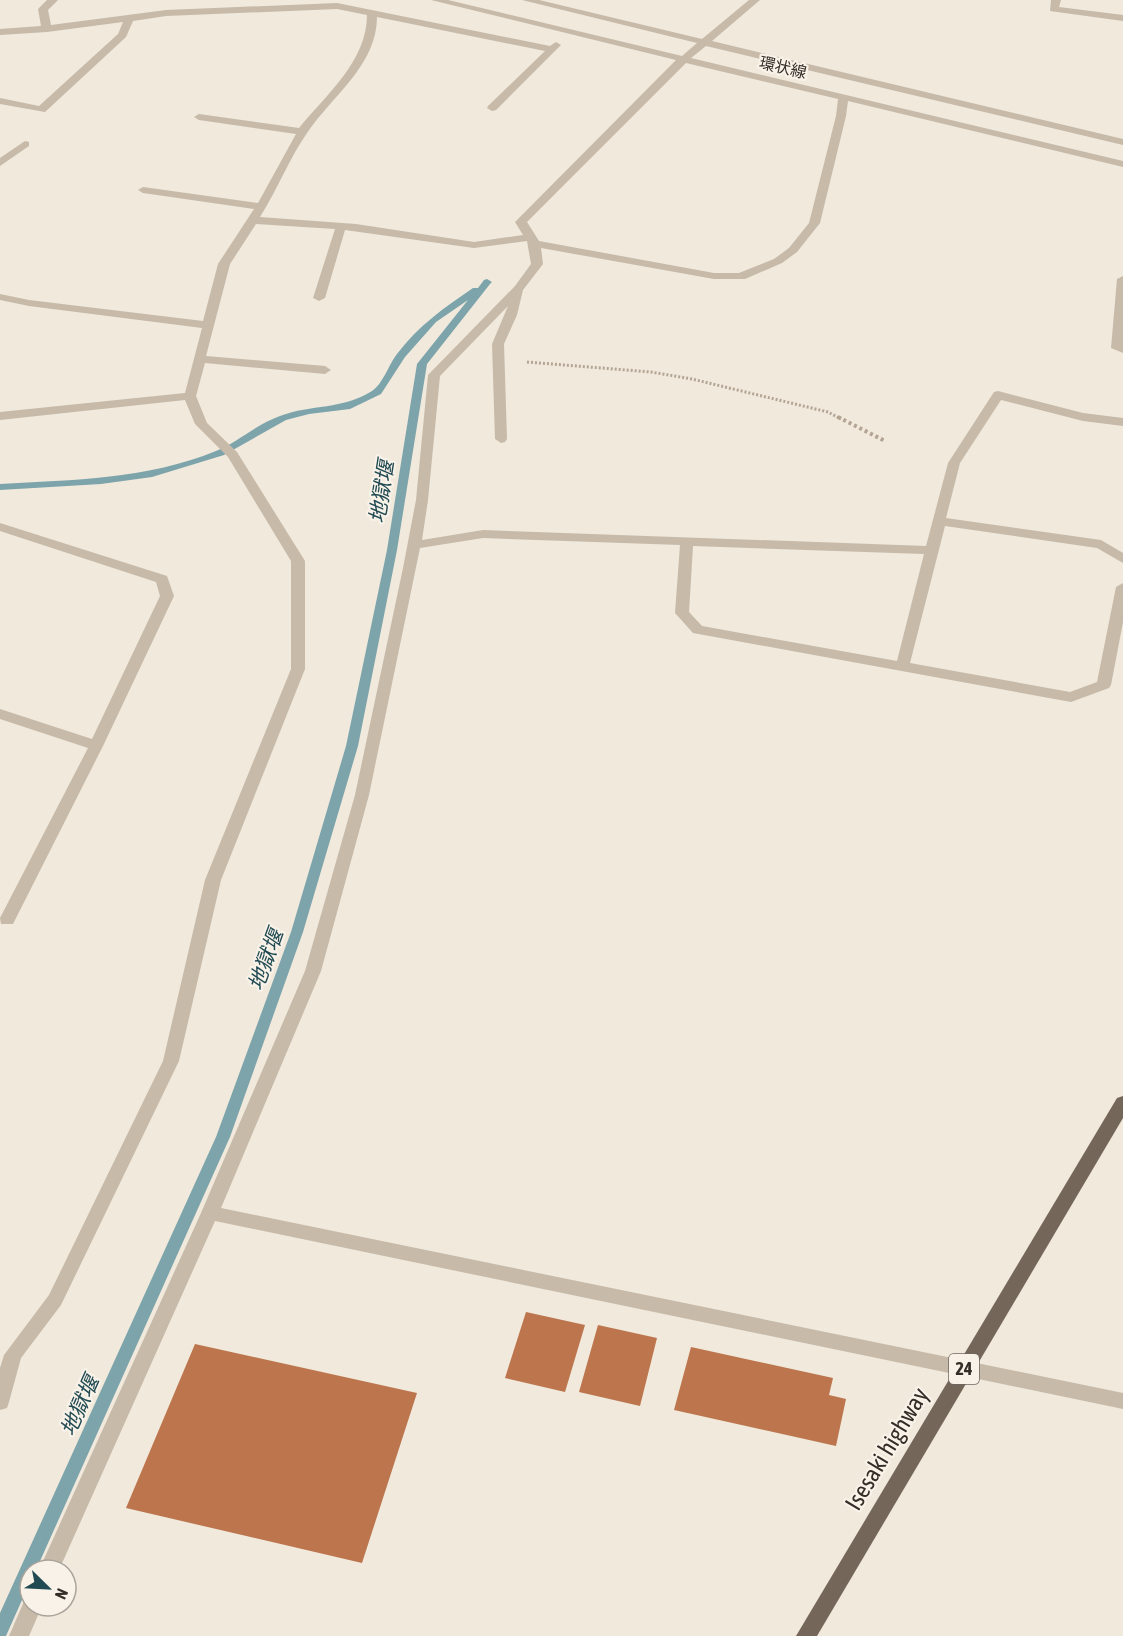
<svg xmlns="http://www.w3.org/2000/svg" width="1123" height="1636" font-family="'Asap Condensed','Noto Sans JP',sans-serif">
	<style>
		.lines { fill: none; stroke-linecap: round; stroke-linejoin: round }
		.stream { fill: #7da4ab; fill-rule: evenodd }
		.building { fill: #bc754d }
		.path-far1 { stroke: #b3a493; stroke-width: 3; stroke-dasharray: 2 2; stroke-linecap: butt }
		.path { stroke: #b3a493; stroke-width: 4; stroke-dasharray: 3 3; stroke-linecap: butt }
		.minor { fill: #c7baa9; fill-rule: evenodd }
		.major { fill: #75665a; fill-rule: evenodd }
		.labels { text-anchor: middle; stroke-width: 4.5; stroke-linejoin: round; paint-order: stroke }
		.far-street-label { font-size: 16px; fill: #342d28; stroke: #f8f2e8 }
		.shield { fill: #f8f2e8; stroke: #6f6862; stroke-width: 1.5 }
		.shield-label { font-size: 18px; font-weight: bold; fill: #342d28 }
		.water-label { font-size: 21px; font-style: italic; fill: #214a53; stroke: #f8f2e8 }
		.near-street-label { font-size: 24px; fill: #342d28; stroke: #f8f2e8 }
	</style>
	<rect width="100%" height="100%" fill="#f0e9dc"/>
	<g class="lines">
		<path class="stream" d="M487,279L492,282L490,284L427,364L397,550L358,746L303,932L230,1137L36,1570H30V1582L6,1636H0V1613L216,1137L291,932L346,746L387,550L417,364L468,300L436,322L405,357L381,394L350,409L309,414L286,420L224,455L152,477L101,484L0,490V484C73,480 148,479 216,451C238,442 257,424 280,416C312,404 342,410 372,391C383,384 389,364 397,354C418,326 445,307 473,288H478L484,280Z"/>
	</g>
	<path class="building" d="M526,1312L585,1325L565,1392L505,1378Z
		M598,1325L657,1338L640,1406L579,1392Z
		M195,1344L417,1393L362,1563L126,1508Z
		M691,1347L833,1378L829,1395L846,1399L836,1446L674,1410Z"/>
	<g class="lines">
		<path class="path-far1" d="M527,362L651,372L692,379L828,412L841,419"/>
		<path class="path" d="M838,417L885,441"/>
		<path class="minor" d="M47,0H58L48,10L51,25L166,10L337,3L550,46L556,42L561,45L496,110L492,111L487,108L488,106L545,51L377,17C377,65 332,96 307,133C289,159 277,190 260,217L356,224L474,242L523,235L515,222L517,220L676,60L431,0H448L682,56L697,43L522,0H539L702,39L749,0H760L712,41L1123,139V145L706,46L691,58L1123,161V167L848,101L846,116L820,223L797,252L782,263L745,279H714L541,248L543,264L523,290L517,315L504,344L507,439L505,442L501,443L495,439L492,344L508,306L440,376L428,500L422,540L483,530L926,546L948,463L994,392L998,391L1083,413L1123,418V426L1083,421L1001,400L960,463L946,518L1101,540L1123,553V563L1097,548L945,526L910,663L1070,692L1097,682L1116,587L1123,583V622L1111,685L1109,688L1071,702L693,633L675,613L680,545L483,538L420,548L369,795L321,971L221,1208L1123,1393V1409L215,1221L59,1570H39L201,1213L305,971L355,795L403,568L416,500L428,375L515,286L531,264L527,241L474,248L345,230L325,298L319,301L313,298L335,229L256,224L230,264L206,356L325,366L331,370L325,374L205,363L196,396L207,423L237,452L305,561V669L221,880L179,1061L61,1305L21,1358L9,1402L7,1408L0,1410V1368L4,1355L49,1295L163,1061L205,880L291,669V561L228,457L195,424L185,400L0,420V412L185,393L202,328L29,306L0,300V294L29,300L203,321L218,264L254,209L143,193L138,190L143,187L258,203L296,134L199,120L194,117L199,114L299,128C326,95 367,61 367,15L337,9L166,16L133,21L126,37L45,112L0,104V98L39,106L118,34L123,22L47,32L0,35V29L41,26L38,9ZM686,63L838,99L836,116L809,223L789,248L774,259L739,273H714L539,241L527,222ZM693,546L924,554L897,661L702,626L689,612Z
			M1051,0H1061L1059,7L1123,15V21L1050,11Z
			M25,141L29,142V146L0,166V158Z
			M1123,276V353L1111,348L1117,279Z
			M0,523L167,576L174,596L103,746L15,920L13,924H1L0,918L88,748L0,719V709L92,739L160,596L156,582L0,531Z
			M30,1597V1606H42L29,1636H9L25,1599Z"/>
		<path class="major" d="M1123,1096V1118L817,1636H796L1117,1098Z"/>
	</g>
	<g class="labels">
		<g class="far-street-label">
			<text transform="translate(783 67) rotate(13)" y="6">環状線</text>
		</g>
		<rect class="shield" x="949" y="1354" width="30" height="30" rx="4.5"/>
		<g class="shield-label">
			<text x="964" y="1375">24</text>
		</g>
		<g class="water-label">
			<text transform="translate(382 492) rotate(-81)" y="7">地獄堰</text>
			<text transform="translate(266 960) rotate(-70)" y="7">地獄堰</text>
			<text transform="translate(80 1406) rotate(-66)" y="7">地獄堰</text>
		</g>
		<g class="near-street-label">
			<text transform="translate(887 1449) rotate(-59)" y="8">Isesaki highway</text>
		</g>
	</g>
	<g transform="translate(48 1588) rotate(114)"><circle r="28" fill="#f8f2e8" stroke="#aaa39b" stroke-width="1.5"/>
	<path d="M0-4.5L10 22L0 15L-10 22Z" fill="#214a53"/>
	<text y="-9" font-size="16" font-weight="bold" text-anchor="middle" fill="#342d28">N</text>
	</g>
</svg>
